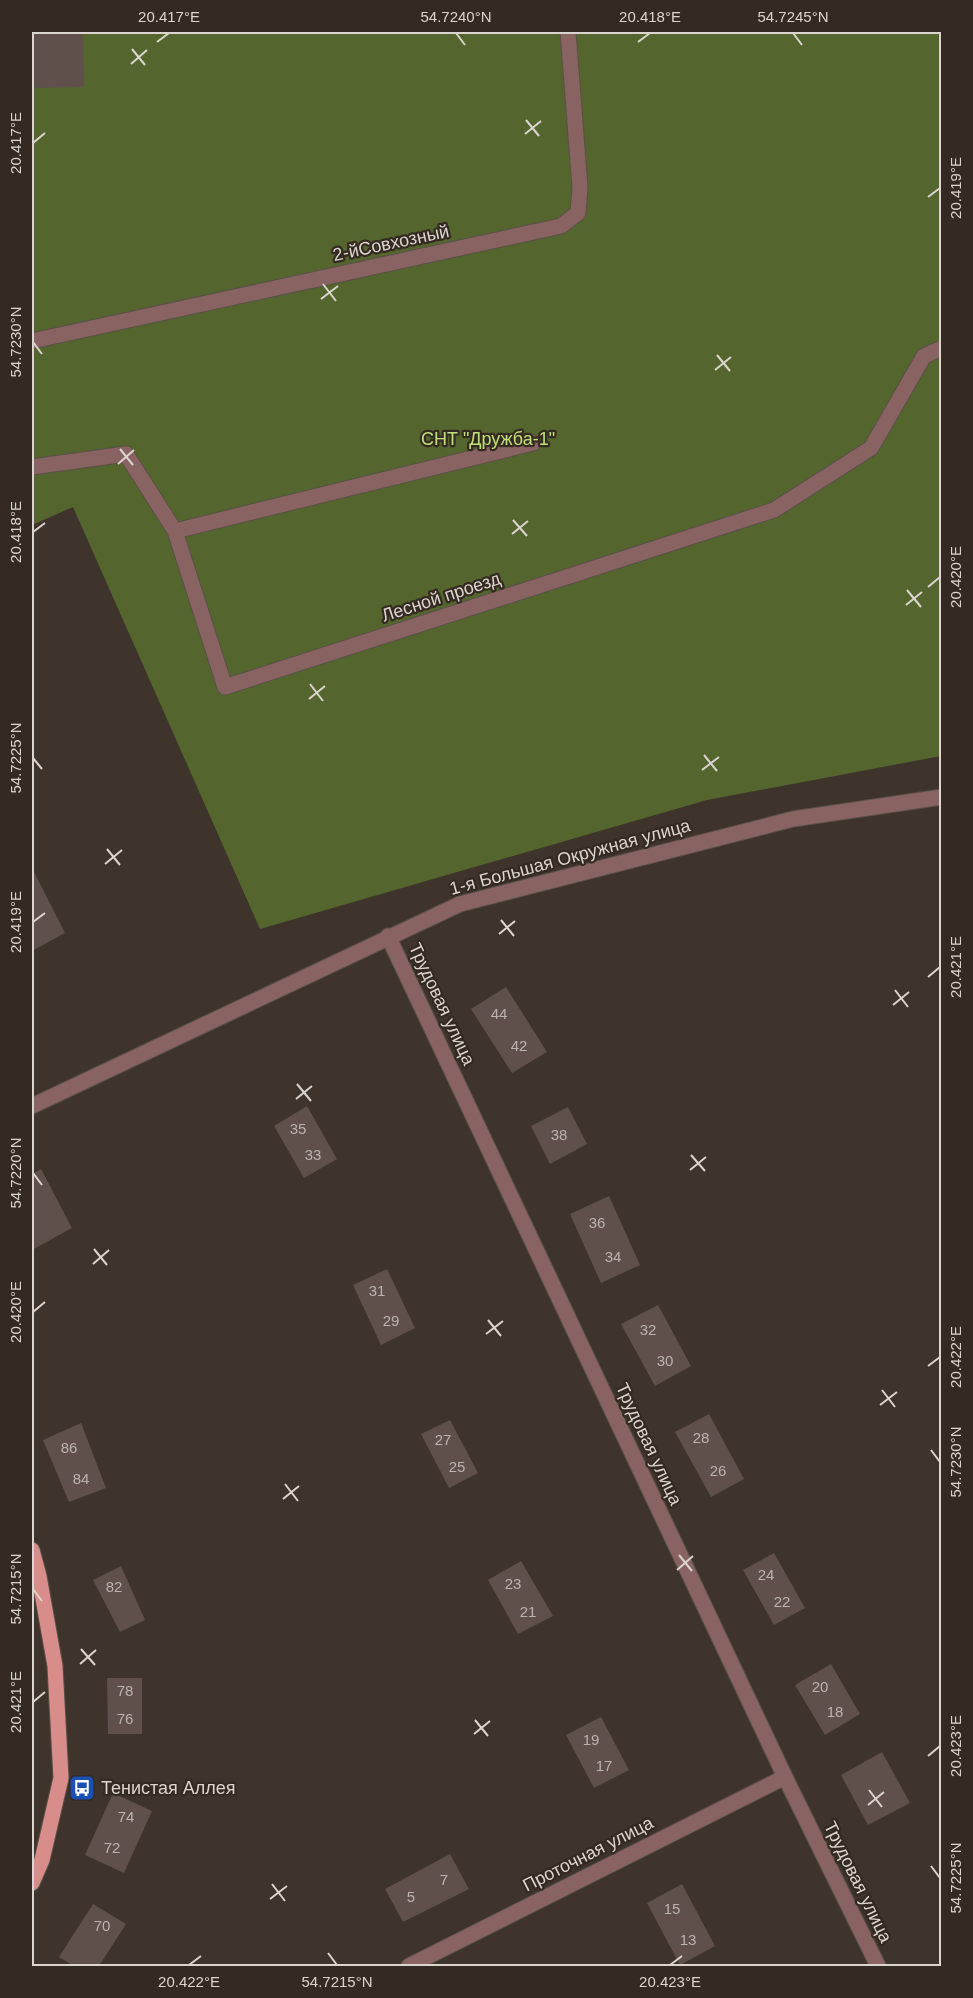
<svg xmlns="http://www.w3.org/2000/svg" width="973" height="1998" font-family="Helvetica,sans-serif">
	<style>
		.green { fill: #54652e }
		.building { fill: #5f504b }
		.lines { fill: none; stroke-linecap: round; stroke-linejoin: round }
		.minor-casing { stroke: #5a5149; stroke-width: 17 }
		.major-casing { stroke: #5a5149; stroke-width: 17 }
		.minor { stroke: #896361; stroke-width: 15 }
		.major { stroke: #d98d8a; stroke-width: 15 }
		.ticks { fill: none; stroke: #dbd4cf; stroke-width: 2 }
		.labels { text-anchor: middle; stroke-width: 4.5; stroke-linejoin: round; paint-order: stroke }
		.number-label { font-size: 15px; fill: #bcb3ae }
		.street-label { font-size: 18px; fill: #dbd4cf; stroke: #342a21 }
		.park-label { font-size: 18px; fill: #bee076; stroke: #342a21 }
		.poi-label { font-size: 18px; fill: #dbd4cf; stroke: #342a21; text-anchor: start }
		.neatline { fill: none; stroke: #dbd4cf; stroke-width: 2 }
		.ticks-label { font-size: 15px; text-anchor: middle; fill: #dbd4cf }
	</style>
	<rect width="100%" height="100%" fill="#3e342b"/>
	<path class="green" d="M32,32H941V756L707,800L260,929L73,507L32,525Z"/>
	<path class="building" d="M32,32H83L84,87L32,88Z
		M32,868L65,933L32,951Z
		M506,987L547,1052L512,1073L471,1009Z
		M307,1106L337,1159L304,1178L274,1126Z
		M568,1107L587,1144L550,1164L531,1126Z
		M41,1169L72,1228L32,1250V1174Z
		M609,1196L640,1265L601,1283L570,1214Z
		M387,1269L415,1328L381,1345L353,1285Z
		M658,1305L691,1366L655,1386L621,1324Z
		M709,1414L744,1479L711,1497L675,1432Z
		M450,1420L478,1473L449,1488L421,1434Z
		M81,1423L106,1488L69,1502L43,1440Z
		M774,1553L805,1608L774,1625L743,1570Z
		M521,1561L553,1616L518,1634L488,1580Z
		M121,1566L145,1620L120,1632L93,1580Z
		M831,1664L860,1714L825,1735L795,1685Z
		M107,1678H142V1734H108Z
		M601,1717L629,1770L594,1788L566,1735Z
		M882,1752L910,1803L868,1825L841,1775Z
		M113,1793L152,1811L124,1873L85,1855Z
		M450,1854L469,1889L403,1922L385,1889Z
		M682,1884L715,1946L680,1965L647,1903Z
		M93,1904L126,1924L99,1966H74L59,1957Z"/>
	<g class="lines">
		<g class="minor-casing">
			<path id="minor" d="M32,341L561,226L578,213L580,187L568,32
				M32,467L126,454L175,531L225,687L774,510L871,448L924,356L942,348
				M175,531L533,443
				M388,936L785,1777L878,1966
				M32,1106L460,904L793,819L942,797
				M409,1966L785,1777"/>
		</g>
		<g class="major-casing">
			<path id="major" d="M32,1550L39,1576L55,1666L61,1778L42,1860L32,1883"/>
		</g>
		<use href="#minor" class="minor"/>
		<use href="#major" class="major"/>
	</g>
	<path class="ticks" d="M456,33L465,45M793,33L802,45M157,42L169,33M638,42L650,33M132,49L145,65M131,64L147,50M526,120L539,136M525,134L541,121M33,143L45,133M928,197L940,188M323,284L336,301M321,299L338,286M33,342L42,354M717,355L730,371M715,370L731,357M120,449L133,465M118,464L134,450M513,520L527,536M33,532L45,523M512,534L528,521M928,587L940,577M907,590L921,607M906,605L922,592M310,684L323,701M309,699L325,686M704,755L717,771M33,758L42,769M702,770L719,757M107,849L120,865M105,864L122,850M501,920L514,936M33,922L45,913M499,934L515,921M928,977L940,967M895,990L908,1007M893,1005L909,992M297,1084L311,1101M296,1099L312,1086M691,1155L705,1171M690,1170L706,1157M33,1173L42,1185M94,1249L107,1265M93,1264L109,1250M33,1312L45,1302M488,1320L501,1336M486,1334L503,1321M928,1366L940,1357M882,1390L895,1407M880,1405L897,1392M931,1450L940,1462M285,1484L298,1501M283,1499L299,1486M679,1555L692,1571M677,1570L693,1556M33,1589L42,1601M81,1649L95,1665M80,1664L96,1650M33,1702L45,1692M475,1720L488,1736M474,1734L490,1721M928,1756L940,1746M869,1790L882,1807M868,1805L884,1792M931,1866L940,1878M272,1884L285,1901M270,1899L287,1886M328,1953L337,1965M189,1965L201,1956M670,1965L682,1956"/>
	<defs>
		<g id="bus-square" transform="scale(1.35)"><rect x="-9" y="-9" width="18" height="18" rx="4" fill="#1a4fb4" stroke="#342a21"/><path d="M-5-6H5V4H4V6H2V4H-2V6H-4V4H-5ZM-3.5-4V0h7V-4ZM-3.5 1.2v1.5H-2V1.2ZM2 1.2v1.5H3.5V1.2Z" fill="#fff"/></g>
	</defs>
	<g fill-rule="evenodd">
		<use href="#bus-square" x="82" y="1788"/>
	</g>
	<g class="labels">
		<g class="number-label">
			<text x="499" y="1019">44</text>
			<text x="519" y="1051">42</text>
			<text x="298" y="1134">35</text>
			<text x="559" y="1140">38</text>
			<text x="313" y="1160">33</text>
			<text x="597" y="1228">36</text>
			<text x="613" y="1262">34</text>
			<text x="377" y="1296">31</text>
			<text x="391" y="1326">29</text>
			<text x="648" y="1335">32</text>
			<text x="665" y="1366">30</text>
			<text x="701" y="1443">28</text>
			<text x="443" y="1445">27</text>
			<text x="69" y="1453">86</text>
			<text x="457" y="1472">25</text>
			<text x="718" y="1476">26</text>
			<text x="81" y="1484">84</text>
			<text x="766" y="1580">24</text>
			<text x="513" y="1589">23</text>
			<text x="114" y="1592">82</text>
			<text x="782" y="1607">22</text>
			<text x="528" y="1617">21</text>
			<text x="820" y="1692">20</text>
			<text x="125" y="1696">78</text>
			<text x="835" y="1717">18</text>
			<text x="125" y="1724">76</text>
			<text x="591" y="1745">19</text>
			<text x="604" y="1771">17</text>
			<text x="126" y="1822">74</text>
			<text x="112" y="1853">72</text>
			<text x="444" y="1885">7</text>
			<text x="411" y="1902">5</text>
			<text x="672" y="1914">15</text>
			<text x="102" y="1931">70</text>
			<text x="688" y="1945">13</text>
		</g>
		<g class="street-label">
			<text transform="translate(391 243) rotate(-12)" y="6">2-йСовхозный</text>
			<text transform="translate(441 597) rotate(-18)" y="6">Лесной проезд</text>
			<text transform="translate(570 857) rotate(-15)" y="6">1-я Большая Окружная улица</text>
			<text transform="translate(442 1004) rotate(65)" y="6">Трудовая улица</text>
			<text transform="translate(649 1444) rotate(65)" y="6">Трудовая улица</text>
			<text transform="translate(588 1854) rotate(-27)" y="6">Проточная улица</text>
			<text transform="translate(858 1882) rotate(64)" y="6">Трудовая улица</text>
		</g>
		<g class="park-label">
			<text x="488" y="445">СНТ "Дружба-1"</text>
		</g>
		<g class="poi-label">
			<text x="101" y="1794">Тенистая Аллея</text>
		</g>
	</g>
	<rect width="973" height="1998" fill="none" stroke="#342a21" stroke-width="66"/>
	<rect x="33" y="33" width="907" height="1932" class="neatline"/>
	<g class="ticks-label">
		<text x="169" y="22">20.417°E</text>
		<text x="456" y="22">54.7240°N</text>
		<text x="650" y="22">20.418°E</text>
		<text x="793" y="22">54.7245°N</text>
		<text transform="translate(16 143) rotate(-90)" y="5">20.417°E</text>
		<text transform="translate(956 188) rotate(-90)" y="5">20.419°E</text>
		<text transform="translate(16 342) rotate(-90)" y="5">54.7230°N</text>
		<text transform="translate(16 532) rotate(-90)" y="5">20.418°E</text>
		<text transform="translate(956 577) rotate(-90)" y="5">20.420°E</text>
		<text transform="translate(16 758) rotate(-90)" y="5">54.7225°N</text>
		<text transform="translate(16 922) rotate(-90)" y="5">20.419°E</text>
		<text transform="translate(956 967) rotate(-90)" y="5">20.421°E</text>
		<text transform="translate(16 1173) rotate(-90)" y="5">54.7220°N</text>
		<text transform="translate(16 1312) rotate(-90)" y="5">20.420°E</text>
		<text transform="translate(956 1357) rotate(-90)" y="5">20.422°E</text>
		<text transform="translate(956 1462) rotate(-90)" y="5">54.7230°N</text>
		<text transform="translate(16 1589) rotate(-90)" y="5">54.7215°N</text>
		<text transform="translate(16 1702) rotate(-90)" y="5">20.421°E</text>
		<text transform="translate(956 1746) rotate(-90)" y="5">20.423°E</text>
		<text transform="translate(956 1878) rotate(-90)" y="5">54.7225°N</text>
		<text x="189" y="1987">20.422°E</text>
		<text x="337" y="1987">54.7215°N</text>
		<text x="670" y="1987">20.423°E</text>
	</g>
</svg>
